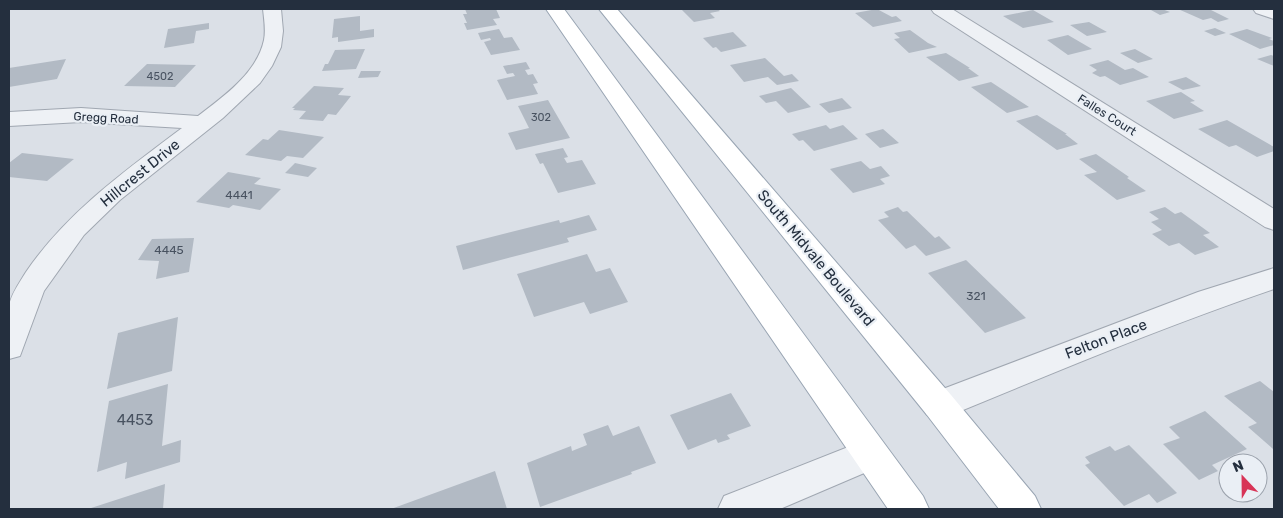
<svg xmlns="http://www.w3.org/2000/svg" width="1283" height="518" font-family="Rubik,sans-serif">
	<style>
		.building { fill: #b2bac4 }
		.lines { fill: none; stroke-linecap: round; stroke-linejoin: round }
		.minor-casing { stroke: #a0a7b1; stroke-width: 2 }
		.major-casing { stroke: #99a5b3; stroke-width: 2 }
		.minor { fill: #eef1f5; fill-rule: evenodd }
		.major { fill: #fff; fill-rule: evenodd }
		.labels { text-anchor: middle; stroke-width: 4.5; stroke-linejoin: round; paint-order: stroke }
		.far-number-label { font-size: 11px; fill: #485260 }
		.far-street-label { font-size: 12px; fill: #242f3e; stroke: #eaeff5 }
		.number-label { font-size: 12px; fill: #485260 }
		.street-label { font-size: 15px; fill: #242f3e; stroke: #eaeff5 }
		.near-number-label { font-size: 15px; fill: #485260 }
	</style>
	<rect width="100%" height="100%" fill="#dbe0e7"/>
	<path class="building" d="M465,9H496L500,18L493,19L497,25L467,30L464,23H467L463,14H467Z
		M688,9H717L720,11L710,13L715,18L694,22L682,10Z
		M877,9L892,17L896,16L902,21L873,27L855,13Z
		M1156,9H1162L1170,12L1160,15L1151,10Z
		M1178,9H1209L1229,19L1218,22L1211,18L1203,20Z
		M1033,10L1054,22L1023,28L1003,16Z
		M360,16V31L374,29V37L338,42V37L332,38L334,19Z
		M1089,22L1107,32L1087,36L1070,25Z
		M209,23V29L196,31L194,43L164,48L168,29Z
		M1215,28L1226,33L1215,36L1204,31Z
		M499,29L504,38L512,37L520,50L491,55L484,42L491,40L490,38L481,40L478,33Z
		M1247,29L1272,38L1269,39L1274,41V45L1260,49L1229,34Z
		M910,30L928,43L937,47L909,53L894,39L900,38L894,33Z
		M733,32L747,46L721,52L716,47L713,48L703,38Z
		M1068,35L1092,49L1068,55L1047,40Z
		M365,49L356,69L322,71L325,64H328L335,50Z
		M1135,49L1153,59L1138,63L1120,53Z
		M946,53L970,68H968L979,76L959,81L926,57Z
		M1271,55L1274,56V66L1257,59Z
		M765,58L784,76L792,74L799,81L777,85L768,77L744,82L730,65Z
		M66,59L57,79L9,87V68Z
		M1108,60L1125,70L1133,68L1149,77L1120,85L1105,76L1100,77L1092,73L1097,70L1089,65Z
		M526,62L530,69L525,70L528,75L533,74L538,83L533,84L538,94L507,100L497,80L515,76L513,73L507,74L503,66Z
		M147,64L196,65L175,87L124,86Z
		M361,71H381L378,77L358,78Z
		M1186,77L1201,86L1183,90L1168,82Z
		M991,82L1029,107L1007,113L971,87Z
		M314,86L344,88L338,95L351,96L336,115L328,114L323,121L299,119L306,111L293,110L295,108H292Z
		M791,88L811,107L788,113L776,101L766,103L759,96Z
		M1181,92L1195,101L1190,102L1204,111L1174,119L1146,101Z
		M842,98L852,108L829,113L819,104Z
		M548,100L570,138L516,150L508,133L529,128L518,106Z
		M1037,115L1067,134H1065L1078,144L1057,150L1016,121Z
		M1227,120L1274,147V151L1257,157L1236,145L1229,147L1198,129Z
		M826,125L830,129L843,125L858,139L814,151L803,140L799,141L792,134Z
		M883,129L899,143L880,148L865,134Z
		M279,130L324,137L303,158L287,156L281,161L245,155L263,139L268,140Z
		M563,148L568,157L564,158L567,163L582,160L596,184L558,193L543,163L540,164L535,154Z
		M22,153L74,159L47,181L9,177V163Z
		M1096,154L1129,177L1127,178L1146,191L1117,200L1084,175L1097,172L1079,159Z
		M861,161L870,169L881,166L890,176L880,179L885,184L853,193L830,169Z
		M295,163L317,168L308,177L285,173Z
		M228,172L261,178L254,184L281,189L260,210L233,205L229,208L196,202Z
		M898,207L903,212L907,211L935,238L939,236L951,248L926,256L915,245L906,249L878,220L889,217L884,212Z
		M1165,207L1175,214L1181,212L1210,233L1203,235L1219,247L1195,255L1179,243L1169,246L1152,234L1162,230L1151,222L1159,219L1149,212Z
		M589,215L597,230L567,238L569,242L463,270L456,246L559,220L560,223Z
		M194,238L189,272L156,279L159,261L138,260L152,239Z
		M587,254L596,272L610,268L628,302L590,314L584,302L534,317L517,274Z
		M966,260L1026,318L985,333L928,273Z
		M178,317L172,371L107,389L118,333Z
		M1260,381L1274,392L1273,449L1248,427L1257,423L1224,396Z
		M168,384L162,446L181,440L180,462L125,479L127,462L97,472L109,401Z
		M731,393L751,426L727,435L730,439L718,443L716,439L688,450L670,415Z
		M1205,411L1247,449L1212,465L1218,471L1199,480L1163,444L1180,438L1169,427Z
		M608,425L613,436L639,426L656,463L631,472L632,474L540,507L527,463L571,446L572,451L587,445L583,434Z
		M1129,445L1177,493L1157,503L1149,494L1124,506L1085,465L1090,463L1085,457L1110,446L1115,451Z
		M495,471L507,509H391Z
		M165,484L163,509H88Z"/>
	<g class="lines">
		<g class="minor-casing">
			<path id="minor" d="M263,9H281L283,31L281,47L272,66L260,83L223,118L120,200L84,235L44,291L20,356L9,359C9,342 6,323 9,306C11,294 20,282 26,272C67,212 125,171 182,128L81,122L9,126V112L81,108L198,116C223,97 257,73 264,40C266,30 264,19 263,9Z
				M931,9H952L1274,209V230L1265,227L934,13Z
				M1253,9H1274V19L1256,13Z
				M1274,268V289C1165,326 1058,371 951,415L939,419L927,415L922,405L927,395L1198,292Z
				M871,438L883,443L889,454L883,465L780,509H718L724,496Z"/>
		</g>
		<g class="major-casing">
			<path id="major" d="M546,9H564L923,496L929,509H888Z
				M599,9H617L951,395L1035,496L1041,509H999L927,415Z"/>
		</g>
		<use href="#minor" class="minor"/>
		<use href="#major" class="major"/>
	</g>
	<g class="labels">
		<g class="far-number-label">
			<text x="160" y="80">4502</text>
			<text x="541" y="121">302</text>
		</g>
		<g class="far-street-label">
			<text transform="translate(1107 115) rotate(32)" y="4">Falles Court</text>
			<text transform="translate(106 118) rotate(3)" y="4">Gregg Road</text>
		</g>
		<g class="number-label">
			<text x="239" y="199">4441</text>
			<text x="169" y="254">4445</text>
			<text x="976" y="300">321</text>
		</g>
		<g class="street-label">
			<text transform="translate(140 173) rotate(-39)" y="5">Hillcrest Drive</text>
			<text transform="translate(816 258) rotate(50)" y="5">South Midvale Boulevard</text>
			<text transform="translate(1106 339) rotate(-21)" y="5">Felton Place</text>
		</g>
		<g class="near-number-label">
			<text x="135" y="425">4453</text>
		</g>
	</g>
	<rect width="1283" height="518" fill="none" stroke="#242f3e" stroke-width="20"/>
	<g transform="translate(1243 478) rotate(338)"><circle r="24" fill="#eaeff5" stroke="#9ba2ac"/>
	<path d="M0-4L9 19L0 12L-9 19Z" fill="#d83457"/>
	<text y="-8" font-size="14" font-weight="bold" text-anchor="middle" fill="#242f3e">N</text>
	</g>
</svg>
